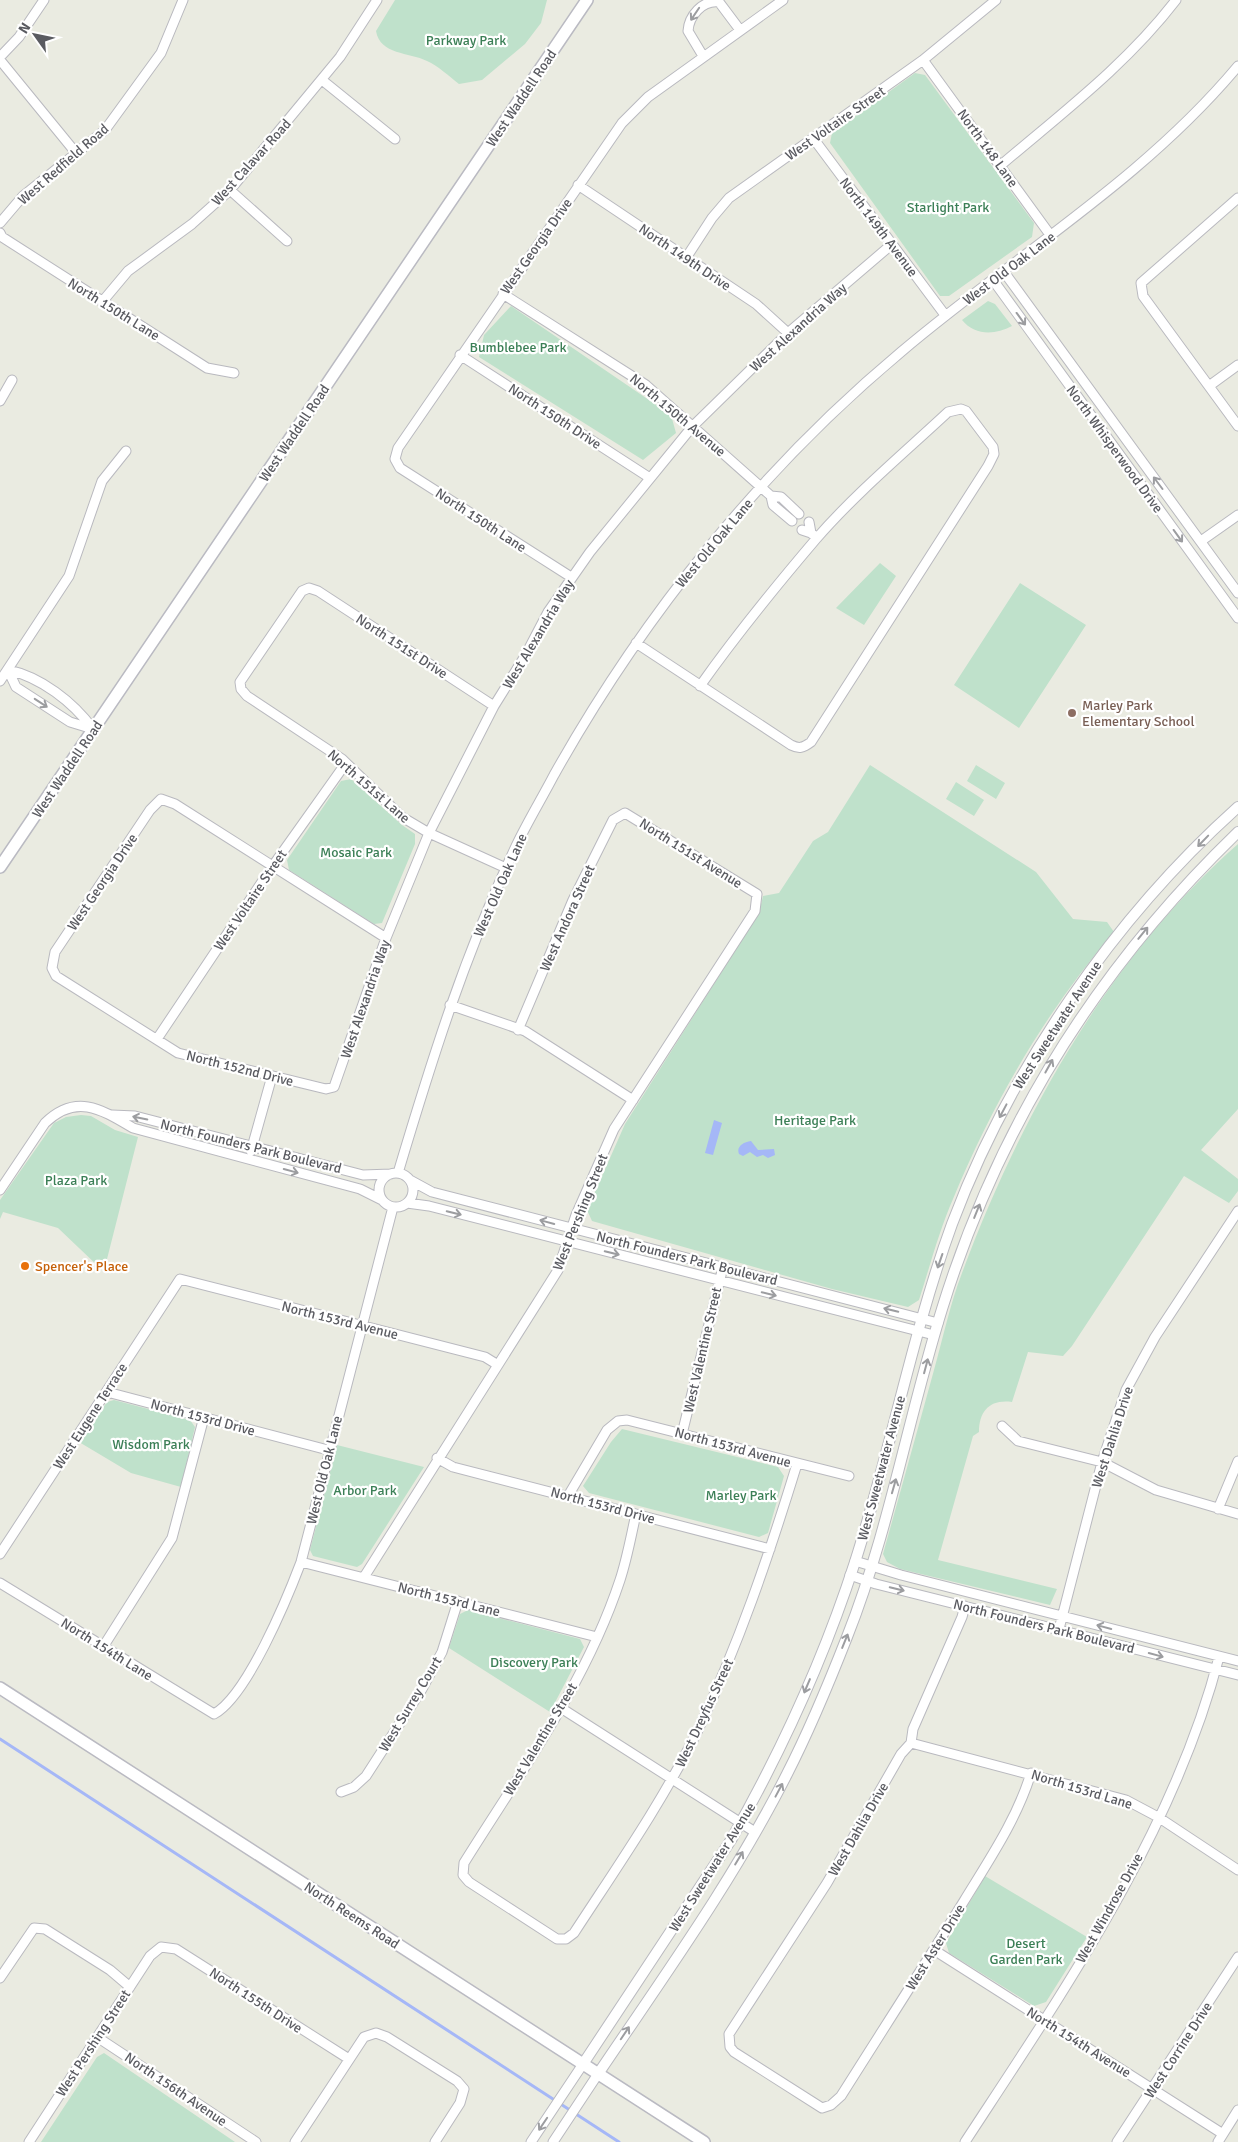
<svg xmlns="http://www.w3.org/2000/svg" width="1238" height="2142" font-family="Signika,sans-serif">
	<style>
		.green { fill: #bfe1cb }
		.water { fill: #a5b7f7 }
		.lines { fill: none; stroke-linecap: round; stroke-linejoin: round }
		.stream { stroke: #a5b7f7; stroke-width: 3 }
		.minor-casing { stroke: #b9b9bf; stroke-width: 11 }
		.tertiary-casing { stroke: #b9b9bf; stroke-width: 12 }
		.secondary-casing { stroke: #babac2; stroke-width: 14 }
		.minor { stroke: #fff; stroke-width: 9 }
		.tertiary { stroke: #fff; stroke-width: 10 }
		.secondary { stroke: #fff; stroke-width: 11 }
		.oneway { stroke: #9c9da0 }
		.education-dot { fill: #8d6e63; stroke: #fff; stroke-width: 2 }
		.food-dot { fill: #e8710a; stroke: #fff; stroke-width: 2 }
		.labels { text-anchor: middle; stroke-width: 4.5; stroke-linejoin: round; paint-order: stroke }
		.park-label { font-size: 14px; fill: #3b7f56; stroke: #fff }
		.street-label { font-size: 14px; fill: #5a5b61; stroke: #fff }
		.education-label { font-size: 14px; fill: #785e54; stroke: #fff; text-anchor: start }
		.food-label { font-size: 14px; fill: #c56008; stroke: #fff; text-anchor: start }
	</style>
	<rect width="100%" height="100%" fill="#eaebe1"/>
	<path class="green" d="M395,0H547L541,23L525,44L482,80L459,84C449,76 438,66 427,61C409,52 380,55 376,31Z
		M915,73L925,75L1034,223L1032,237L949,296H940L830,143L832,133Z
		M988,301L995,304L1012,326C995,335 975,336 962,320Z
		M511,306L671,415L676,433L643,460L479,357L484,335Z
		M880,563L896,576L864,625L836,608Z
		M1020,583L1086,625L1019,728L954,685Z
		M870,765L1036,872L1073,919L1107,922L1114,932C1046,1011 993,1102 953,1199C939,1231 930,1266 919,1300L908,1307L832,1289L592,1221L587,1210L625,1124L759,913L763,896L779,893L813,841L828,832Z
		M976,765L1005,783L996,799L967,781Z
		M351,779L402,825L415,834V844L382,923L374,924L289,870L287,860L341,781Z
		M956,782L984,800L974,816L946,799Z
		M1238,844V1109L1201,1150L1238,1179V1191L1229,1203L1184,1176L1072,1346L1063,1356L1028,1352L1012,1402C990,1399 979,1411 979,1432L973,1436L938,1560L1057,1589L1050,1605L900,1569L887,1562L883,1554C900,1493 917,1432 934,1370C943,1338 950,1304 962,1273C1021,1114 1110,957 1238,844Z
		M81,1115L91,1116L115,1130L138,1137L107,1259L100,1268L58,1228L3,1212L0,1219V1200L54,1123L66,1117Z
		M114,1400L190,1420L195,1427L181,1487L131,1473L79,1442L107,1402Z
		M622,1429L778,1467L784,1476L768,1533L759,1537L589,1493L583,1486L611,1442Z
		M337,1445L424,1467L362,1564L357,1567L313,1556L310,1550Z
		M468,1610L580,1639L584,1647L550,1712L449,1648L460,1614Z
		M985,1876L1087,1937L1046,2002L1034,2006L949,1953L946,1943Z
		M104,2053L235,2142H41L97,2057Z"/>
	<path class="water" d="M714,1120L722,1123L713,1155L705,1153Z
		M751,1141L758,1150L774,1149L775,1155L768,1158L763,1155L757,1157L750,1152L743,1156L739,1154C736,1147 743,1142 751,1141Z"/>
	<g class="lines">
		<path class="stream" d="M0,1739L619,2142"/>
		<g class="minor-casing">
			<path id="minor" d="M703,56L688,31C689,16 702,0 719,2L740,30
				M0,57L19,37L44,0
				M0,60L76,153
				M923,60L1051,236
				M322,80L395,139
				M813,138L945,315
				M1001,165C1062,113 1127,64 1176,0
				M578,185L756,304L788,333
				M230,190L287,241
				M1238,198L1141,283L1143,296L1238,426
				M0,223L23,196L105,130L161,53L183,0
				M0,233L2,237L207,368L234,373
				M686,258L712,218L729,198L923,60L996,0
				M1004,272L1238,593
				M993,280L1238,618
				M503,294L646,385L771,496
				M102,302L128,271L192,224L230,190L340,57L377,0
				M460,355L650,478
				M1209,386L1238,365
				M0,401L12,380
				M771,496L773,505L792,521
				M771,496L781,497L799,514
				M809,522L811,533
				M802,530L811,533L817,538
				M1201,541L1238,515
				M571,577L400,468L395,459L398,448L622,123L648,97L783,0
				M636,643L791,745C799,749 803,748 811,742L988,466L994,454L993,447L966,411L961,409L948,412C904,453 856,493 816,539C776,586 736,635 700,686
				M8,670L16,687L70,722L93,729
				M8,670C41,677 73,702 93,729
				M0,681L69,576L102,481L126,451
				M494,706L318,591L309,588L302,591L240,682L241,689L247,696L342,759L402,817L429,833L506,868
				M386,938L175,804L161,799L150,810L55,952L52,968L56,976L178,1053L326,1089L334,1087L386,938L429,833L494,706L525,656L548,612L590,552L692,427L788,333L891,245
				M450,1005L525,1031L633,1100
				M157,1039L272,867L346,763
				M112,1115L135,1116L363,1175L391,1174
				M251,1151L272,1076
				M398,1173C432,1059 465,953 517,844C528,821 542,798 554,775C643,616 761,469 901,352C1014,256 1142,181 1238,66
				M379 1190a17 17 0 1 1 34 0a17 17 0 1 1-34 0Z
				M410,1180L432,1192L938,1323
				M0,1190L45,1123C76,1093 101,1109 133,1128L360,1189L382,1200
				M407,1203L429,1206L934,1335
				M107,1392L328,1450
				M1002,1426L1018,1441L1102,1462L1156,1490L1238,1514
				M682,1434L723,1267
				M437,1458L453,1467L770,1549
				M568,1496L607,1430L618,1421L627,1420L849,1476
				M1218,1509L1238,1461
				M636,1514C631,1536 627,1559 620,1580C586,1683 520,1773 464,1863L463,1875L469,1882L557,1939H566L574,1933C617,1867 663,1801 698,1730C739,1644 769,1555 797,1464
				M0,1554L180,1279L485,1357L498,1365
				M855,1561L901,1575L1238,1661
				M301,1562L597,1637
				M850,1575L876,1584L1238,1675
				M364,1577L558,1270L576,1215L614,1129L755,911L757,894L625,813L613,820L573,900L518,1030
				M0,1583L214,1714C247,1696 287,1599 301,1562L393,1207
				M965,1606L962,1617L913,1729L911,1743L901,1754L827,1883L729,2034L730,2047L734,2052L822,2108L831,2105L841,2096C882,2031 924,1966 964,1901C989,1860 1017,1819 1031,1773
				M1059,1629L1102,1462L1126,1390L1155,1337L1238,1211
				M103,1647L172,1538L204,1417
				M561,1708L755,1832
				M911,1743L1126,1800L1158,1817L1238,1870
				M341,1792L354,1787L366,1776L422,1689L442,1652L458,1601
				M934,1950L1223,2134
				M0,1978L34,1928L45,1929L110,1970L130,1987
				M97,2037L256,2142
				M29,2142L150,1956L161,1947L176,1949L349,2059
				M295,2142L364,2037L376,2033L387,2037L457,2081L464,2089L460,2103L435,2142
				M531,2142L583,2064
				M553,2142L598,2074
				M965,2142C1063,1992 1174,1832 1219,1657
				M1117,2142L1238,1957
				M1218,2142L1238,2110"/>
		</g>
		<g class="tertiary-casing">
			<path id="tertiary" d="M583,2064L731,1840C781,1752 824,1658 855,1562C891,1450 912,1334 952,1224C1010,1069 1115,917 1238,807
				M598,2074C664,1976 734,1879 787,1774C810,1729 829,1683 847,1637C889,1531 908,1418 942,1309C999,1124 1099,966 1238,832"/>
		</g>
		<g class="secondary-casing">
			<path id="secondary" d="M0,867L587,0
				M0,1688L704,2142"/>
		</g>
		<use href="#minor" class="minor"/>
		<use href="#tertiary" class="tertiary"/>
		<use href="#secondary" class="secondary"/>
	</g>
	<defs><path id="oneway-shaft" d="M-6 0H5M1.5-3L5.5 0L1.5 3" fill="none" stroke-width="1.6" stroke-linecap="round" stroke-linejoin="round" transform="scale(1.25)"/></defs>
	<g class="oneway">
		<use href="#oneway-shaft" transform="translate(695 14) rotate(124)"/>
		<use href="#oneway-shaft" transform="translate(1021 319) rotate(54)"/>
		<use href="#oneway-shaft" transform="translate(1158 483) rotate(-127)"/>
		<use href="#oneway-shaft" transform="translate(1178 536) rotate(54)"/>
		<use href="#oneway-shaft" transform="translate(41 703) rotate(33)"/>
		<use href="#oneway-shaft" transform="translate(1203 841) rotate(134)"/>
		<use href="#oneway-shaft" transform="translate(1143 933) rotate(-51)"/>
		<use href="#oneway-shaft" transform="translate(1049 1066) rotate(-61)"/>
		<use href="#oneway-shaft" transform="translate(1003 1111) rotate(118)"/>
		<use href="#oneway-shaft" transform="translate(140 1118) rotate(-168)"/>
		<use href="#oneway-shaft" transform="translate(291 1171) rotate(15)"/>
		<use href="#oneway-shaft" transform="translate(977 1211) rotate(-68)"/>
		<use href="#oneway-shaft" transform="translate(454 1213) rotate(14)"/>
		<use href="#oneway-shaft" transform="translate(547 1222) rotate(-165)"/>
		<use href="#oneway-shaft" transform="translate(612 1253) rotate(14)"/>
		<use href="#oneway-shaft" transform="translate(940 1261) rotate(109)"/>
		<use href="#oneway-shaft" transform="translate(769 1294) rotate(14)"/>
		<use href="#oneway-shaft" transform="translate(891 1310) rotate(-166)"/>
		<use href="#oneway-shaft" transform="translate(926 1366) rotate(-75)"/>
		<use href="#oneway-shaft" transform="translate(894 1486) rotate(-74)"/>
		<use href="#oneway-shaft" transform="translate(897 1589) rotate(14)"/>
		<use href="#oneway-shaft" transform="translate(1104 1627) rotate(-165)"/>
		<use href="#oneway-shaft" transform="translate(845 1641) rotate(-68)"/>
		<use href="#oneway-shaft" transform="translate(1156 1655) rotate(15)"/>
		<use href="#oneway-shaft" transform="translate(807 1686) rotate(113)"/>
		<use href="#oneway-shaft" transform="translate(779 1790) rotate(-62)"/>
		<use href="#oneway-shaft" transform="translate(739 1858) rotate(-59)"/>
		<use href="#oneway-shaft" transform="translate(625 2033) rotate(-56)"/>
		<use href="#oneway-shaft" transform="translate(543 2124) rotate(124)"/>
	</g>
	<circle class="education-dot" cx="1072" cy="713" r="5"/>
	<circle class="food-dot" cx="25" cy="1266" r="5"/>
	<g class="labels">
		<g class="park-label">
			<text x="466" y="45">Parkway Park</text>
			<text x="948" y="212">Starlight Park</text>
			<text x="518" y="352">Bumblebee Park</text>
			<text x="356" y="857">Mosaic Park</text>
			<text x="815" y="1125">Heritage Park</text>
			<text x="76" y="1185">Plaza Park</text>
			<text x="151" y="1449">Wisdom Park</text>
			<text x="365" y="1495">Arbor Park</text>
			<text x="741" y="1500">Marley Park</text>
			<text x="534" y="1667">Discovery Park</text>
			<text x="1026" y="1948">Desert<tspan x="1026" dy="16">Garden Park</tspan></text>
		</g>
		<g class="street-label">
			<text transform="translate(521 98) rotate(-56)" y="5">West Waddell Road</text>
			<text transform="translate(835 123) rotate(-35)" y="5">West Voltaire Street</text>
			<text transform="translate(988 148) rotate(54)" y="5">North 148 Lane</text>
			<text transform="translate(251 162) rotate(-48)" y="5">West Calavar Road</text>
			<text transform="translate(63 164) rotate(-41)" y="5">West Redfield Road</text>
			<text transform="translate(879 227) rotate(53)" y="5">North 149th Avenue</text>
			<text transform="translate(536 246) rotate(-55)" y="5">West Georgia Drive</text>
			<text transform="translate(685 257) rotate(34)" y="5">North 149th Drive</text>
			<text transform="translate(1009 268) rotate(-37)" y="5">West Old Oak Lane</text>
			<text transform="translate(114 309) rotate(32)" y="5">North 150th Lane</text>
			<text transform="translate(798 327) rotate(-42)" y="5">West Alexandria Way</text>
			<text transform="translate(678 415) rotate(40)" y="5">North 150th Avenue</text>
			<text transform="translate(555 416) rotate(33)" y="5">North 150th Drive</text>
			<text transform="translate(294 433) rotate(-56)" y="5">West Waddell Road</text>
			<text transform="translate(1115 449) rotate(54)" y="5">North Whisperwood Drive</text>
			<text transform="translate(481 520) rotate(33)" y="5">North 150th Lane</text>
			<text transform="translate(714 543) rotate(-50)" y="5">West Old Oak Lane</text>
			<text transform="translate(538 634) rotate(-59)" y="5">West Alexandria Way</text>
			<text transform="translate(402 646) rotate(33)" y="5">North 151st Drive</text>
			<text transform="translate(67 769) rotate(-56)" y="5">West Waddell Road</text>
			<text transform="translate(369 786) rotate(41)" y="5">North 151st Lane</text>
			<text transform="translate(691 853) rotate(32)" y="5">North 151st Avenue</text>
			<text transform="translate(102 882) rotate(-56)" y="5">West Georgia Drive</text>
			<text transform="translate(500 885) rotate(-66)" y="5">West Old Oak Lane</text>
			<text transform="translate(250 900) rotate(-56)" y="5">West Voltaire Street</text>
			<text transform="translate(567 918) rotate(-66)" y="5">West Andora Street</text>
			<text transform="translate(365 999) rotate(-71)" y="5">West Alexandria Way</text>
			<text transform="translate(1057 1025) rotate(-57)" y="5">West Sweetwater Avenue</text>
			<text transform="translate(240 1068) rotate(14)" y="5">North 152nd Drive</text>
			<text transform="translate(251 1146) rotate(14)" y="5">North Founders Park Boulevard</text>
			<text transform="translate(580 1212) rotate(-68)" y="5">West Pershing Street</text>
			<text transform="translate(687 1258) rotate(14)" y="5">North Founders Park Boulevard</text>
			<text transform="translate(340 1320) rotate(14)" y="5">North 153rd Avenue</text>
			<text transform="translate(702 1350) rotate(-77)" y="5">West Valentine Street</text>
			<text transform="translate(90 1416) rotate(-57)" y="5">West Eugene Terrace</text>
			<text transform="translate(203 1417) rotate(15)" y="5">North 153rd Drive</text>
			<text transform="translate(1112 1437) rotate(-72)" y="5">West Dahlia Drive</text>
			<text transform="translate(733 1447) rotate(15)" y="5">North 153rd Avenue</text>
			<text transform="translate(881 1468) rotate(-75)" y="5">West Sweetwater Avenue</text>
			<text transform="translate(324 1470) rotate(-76)" y="5">West Old Oak Lane</text>
			<text transform="translate(603 1505) rotate(15)" y="5">North 153rd Drive</text>
			<text transform="translate(449 1599) rotate(14)" y="5">North 153rd Lane</text>
			<text transform="translate(1044 1626) rotate(14)" y="5">North Founders Park Boulevard</text>
			<text transform="translate(107 1649) rotate(32)" y="5">North 154th Lane</text>
			<text transform="translate(410 1704) rotate(-59)" y="5">West Surrey Court</text>
			<text transform="translate(704 1713) rotate(-65)" y="5">West Dreyfus Street</text>
			<text transform="translate(540 1739) rotate(-59)" y="5">West Valentine Street</text>
			<text transform="translate(1082 1789) rotate(17)" y="5">North 153rd Lane</text>
			<text transform="translate(858 1829) rotate(-60)" y="5">West Dahlia Drive</text>
			<text transform="translate(712 1867) rotate(-58)" y="5">West Sweetwater Avenue</text>
			<text transform="translate(1109 1908) rotate(-61)" y="5">West Windrose Drive</text>
			<text transform="translate(352 1915) rotate(33)" y="5">North Reems Road</text>
			<text transform="translate(935 1947) rotate(-58)" y="5">West Aster Drive</text>
			<text transform="translate(256 2000) rotate(33)" y="5">North 155th Drive</text>
			<text transform="translate(1079 2042) rotate(32)" y="5">North 154th Avenue</text>
			<text transform="translate(93 2043) rotate(-57)" y="5">West Pershing Street</text>
			<text transform="translate(1178 2050) rotate(-57)" y="5">West Corrine Drive</text>
			<text transform="translate(176 2089) rotate(34)" y="5">North 156th Avenue</text>
		</g>
		<g class="education-label">
			<text x="1082" y="710">Marley Park<tspan x="1082" dy="16">Elementary School</tspan></text>
		</g>
		<g class="food-label">
			<text x="35" y="1271">Spencer's Place</text>
		</g>
	</g>
	<g transform="translate(35 35) rotate(303)" stroke="#ffffff" stroke-width="4" paint-order="stroke">
	<path d="M0-4L9 19L0 12L-9 19Z" fill="#5a5b61"/>
	<text y="-8" font-size="14" font-weight="bold" text-anchor="middle" fill="#5a5b61">N</text>
	</g>
</svg>
